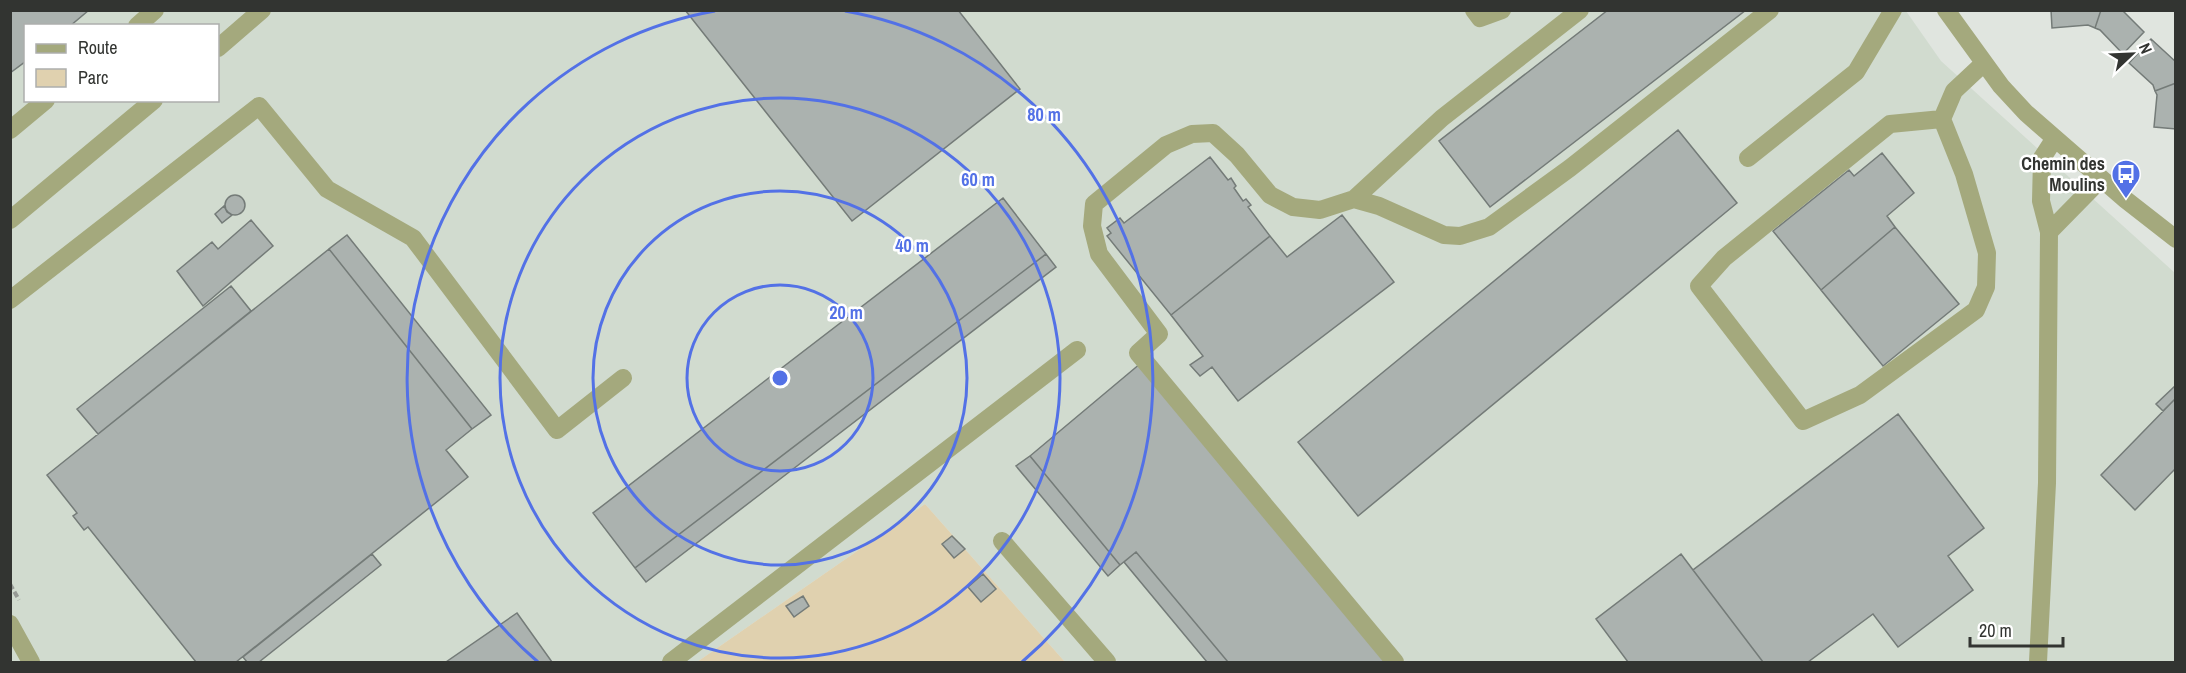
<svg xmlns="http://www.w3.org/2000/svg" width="2186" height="673" font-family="'Archivo Narrow',sans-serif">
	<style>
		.built { fill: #d1dbcf; fill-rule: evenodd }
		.green { fill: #e0d1af }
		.building { fill: #abb2af; stroke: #747b78; stroke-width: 1.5 }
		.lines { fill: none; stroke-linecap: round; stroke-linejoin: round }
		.path { stroke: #969a95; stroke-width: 4; stroke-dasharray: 6 3; stroke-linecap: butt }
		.minor { stroke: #a4a97d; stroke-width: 18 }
		.ring { fill: none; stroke: #5371e6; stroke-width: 3 }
		.labels { text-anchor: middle; stroke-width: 5; stroke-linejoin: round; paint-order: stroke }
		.poi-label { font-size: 18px; font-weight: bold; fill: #323431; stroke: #fff; text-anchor: end }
		.centre { fill: #5371e6; stroke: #fff; stroke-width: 3 }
		.ring-label { font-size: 18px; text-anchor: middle; font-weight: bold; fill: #5371e6; stroke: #fff; stroke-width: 5; stroke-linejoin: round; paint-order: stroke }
	</style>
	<rect width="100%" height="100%" fill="#e0e5df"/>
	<path class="built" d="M10,11H1906L1941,61L2175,273V662H1065L925,504L697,662H11ZM26,26H218V100H26Z"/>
	<path class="green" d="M925,504L1065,662H697Z"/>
	<path class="building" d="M10,10H89L70,26H26V61L10,73Z
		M685,10H958L1020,89L852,221Z
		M1608,10H1746L1490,207L1439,141Z
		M2051,10H2101L2095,28L2088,25L2052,28Z
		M2101,10H2122L2144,32L2123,54L2100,30L2095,28Z
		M2151,39L2176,62V83L2155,91L2153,85L2129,63Z
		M2176,83V129L2154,127L2157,95L2155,91Z
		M1678,130L1737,203L1358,516L1298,442Z
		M1882,153L1914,193L1887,216L1895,227L1821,290L1773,231L1849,170L1854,176Z
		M1210,157L1228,180L1231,178L1236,186L1234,188L1243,201L1246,199L1251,205L1248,207L1270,236L1171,315L1107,236L1111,233L1107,228L1120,218L1124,223Z
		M225 205a10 10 0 1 1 20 0a10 10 0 1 1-20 0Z
		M1003,198L1046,254L635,568L593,513Z
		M224,206L227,212L232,215L222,223L215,214Z
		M1342,215L1394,282L1238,401L1212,367L1200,376L1190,365L1203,356L1171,315L1270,236L1287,257Z
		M251,220L273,246L203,306L177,271L212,242L218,249Z
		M1895,227L1959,304L1883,366L1821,290Z
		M347,235L491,415L472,429L329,249Z
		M329,249L472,429L446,450L468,477L236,662H196L88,527L84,530L73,516L77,513L47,475Z
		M1046,254L1056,267L646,582L635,568Z
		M231,286L251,311L98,434L77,409Z
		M1141,363L1387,662H1228L1136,552L1120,565L1030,456Z
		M2176,385V398L2163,411L2156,404Z
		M2176,398V468L2135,510L2101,475Z
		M1898,414L1984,528L1948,556L1973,590L1898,647L1873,614L1808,662H1763L1693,570Z
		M1030,456L1120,565L1108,576L1016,466Z
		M952,536L965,549L954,558L942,544Z
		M1136,552L1228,662H1207L1124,562Z
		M372,554L381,565L259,662H247L243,657Z
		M1681,554L1693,570L1763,662H1628L1596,619Z
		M983,574L996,589L981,602L968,587Z
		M803,596L809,606L794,617L786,606Z
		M517,613L552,662H446Z"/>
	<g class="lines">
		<path class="path" d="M10,584L19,600"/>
		<path class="minor" d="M1474,10L1480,18L1502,10
			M1946,10L2001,86L2026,113L2126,200L2176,239
			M137,26L155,10
			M218,48L262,10
			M1942,119L1890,124L1724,258L1699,286L1803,421L1860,395L1976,310L1986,287L1987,253L1964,174L1942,119L1954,91L1984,63
			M10,130L46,100
			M1748,158L1856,72L1893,10
			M1354,199L1442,118L1580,10
			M10,220L154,100
			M2049,232L2101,179
			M10,300L259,106L327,189L413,238L557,430L623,378
			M1002,541L1107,662
			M10,624L31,662
			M671,662L1077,350
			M1395,662L1138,353L1159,334L1099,254L1092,226L1094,204L1166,145L1192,134L1213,133L1237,155L1270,195L1293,207L1320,210L1354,199L1379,206L1444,235L1460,236L1489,227L1570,168L1770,10
			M2038,662L2047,483L2049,232L2041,201L2042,158L2055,138"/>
	</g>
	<g class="ring">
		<circle cx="780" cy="378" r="93"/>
		<circle cx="780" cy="378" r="187"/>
		<circle cx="780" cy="378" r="280"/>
		<path d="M538 662A373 373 0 0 1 715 11M845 11A373 373 0 0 1 1022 662"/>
	</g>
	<defs>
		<g id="bus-pin" transform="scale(1.5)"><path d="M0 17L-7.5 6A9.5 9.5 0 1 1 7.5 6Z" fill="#5371e6" stroke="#fff"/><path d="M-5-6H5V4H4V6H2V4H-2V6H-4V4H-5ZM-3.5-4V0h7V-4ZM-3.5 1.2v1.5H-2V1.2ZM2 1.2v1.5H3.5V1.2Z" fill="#fff"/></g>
	</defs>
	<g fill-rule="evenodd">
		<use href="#bus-pin" x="2126" y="174"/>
	</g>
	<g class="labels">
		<g class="poi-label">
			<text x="2105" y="170">Chemin des<tspan x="2105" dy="21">Moulins</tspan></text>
		</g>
	</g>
	<circle cx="780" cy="378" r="9" class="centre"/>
	<g class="ring-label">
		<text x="1044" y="121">80 m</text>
		<text x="978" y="186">60 m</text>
		<text x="912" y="252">40 m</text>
		<text x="846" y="319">20 m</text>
	</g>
	<rect width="2186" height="673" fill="none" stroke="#323431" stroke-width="24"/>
	<rect x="24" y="24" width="195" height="78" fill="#ffffff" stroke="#adaead" stroke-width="1.5"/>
	<rect x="36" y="44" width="30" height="9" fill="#a4a97d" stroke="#adaead" stroke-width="1.5"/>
	<text x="78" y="54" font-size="18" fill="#323431">Route</text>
	<rect x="36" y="69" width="30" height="18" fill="#e0d1af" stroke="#adaead" stroke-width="1.5"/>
	<text x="78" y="84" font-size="18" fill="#323431">Parc</text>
	<g transform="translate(2132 54) rotate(67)" stroke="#ffffff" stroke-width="4.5" paint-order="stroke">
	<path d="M0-4.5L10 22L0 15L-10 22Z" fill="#323431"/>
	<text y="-9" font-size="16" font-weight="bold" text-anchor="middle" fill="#323431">N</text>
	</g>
	<path d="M1970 637v9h93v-9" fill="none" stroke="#323431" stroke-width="3"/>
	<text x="1979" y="637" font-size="18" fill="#323431" stroke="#ffffff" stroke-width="4.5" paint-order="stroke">20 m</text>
</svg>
